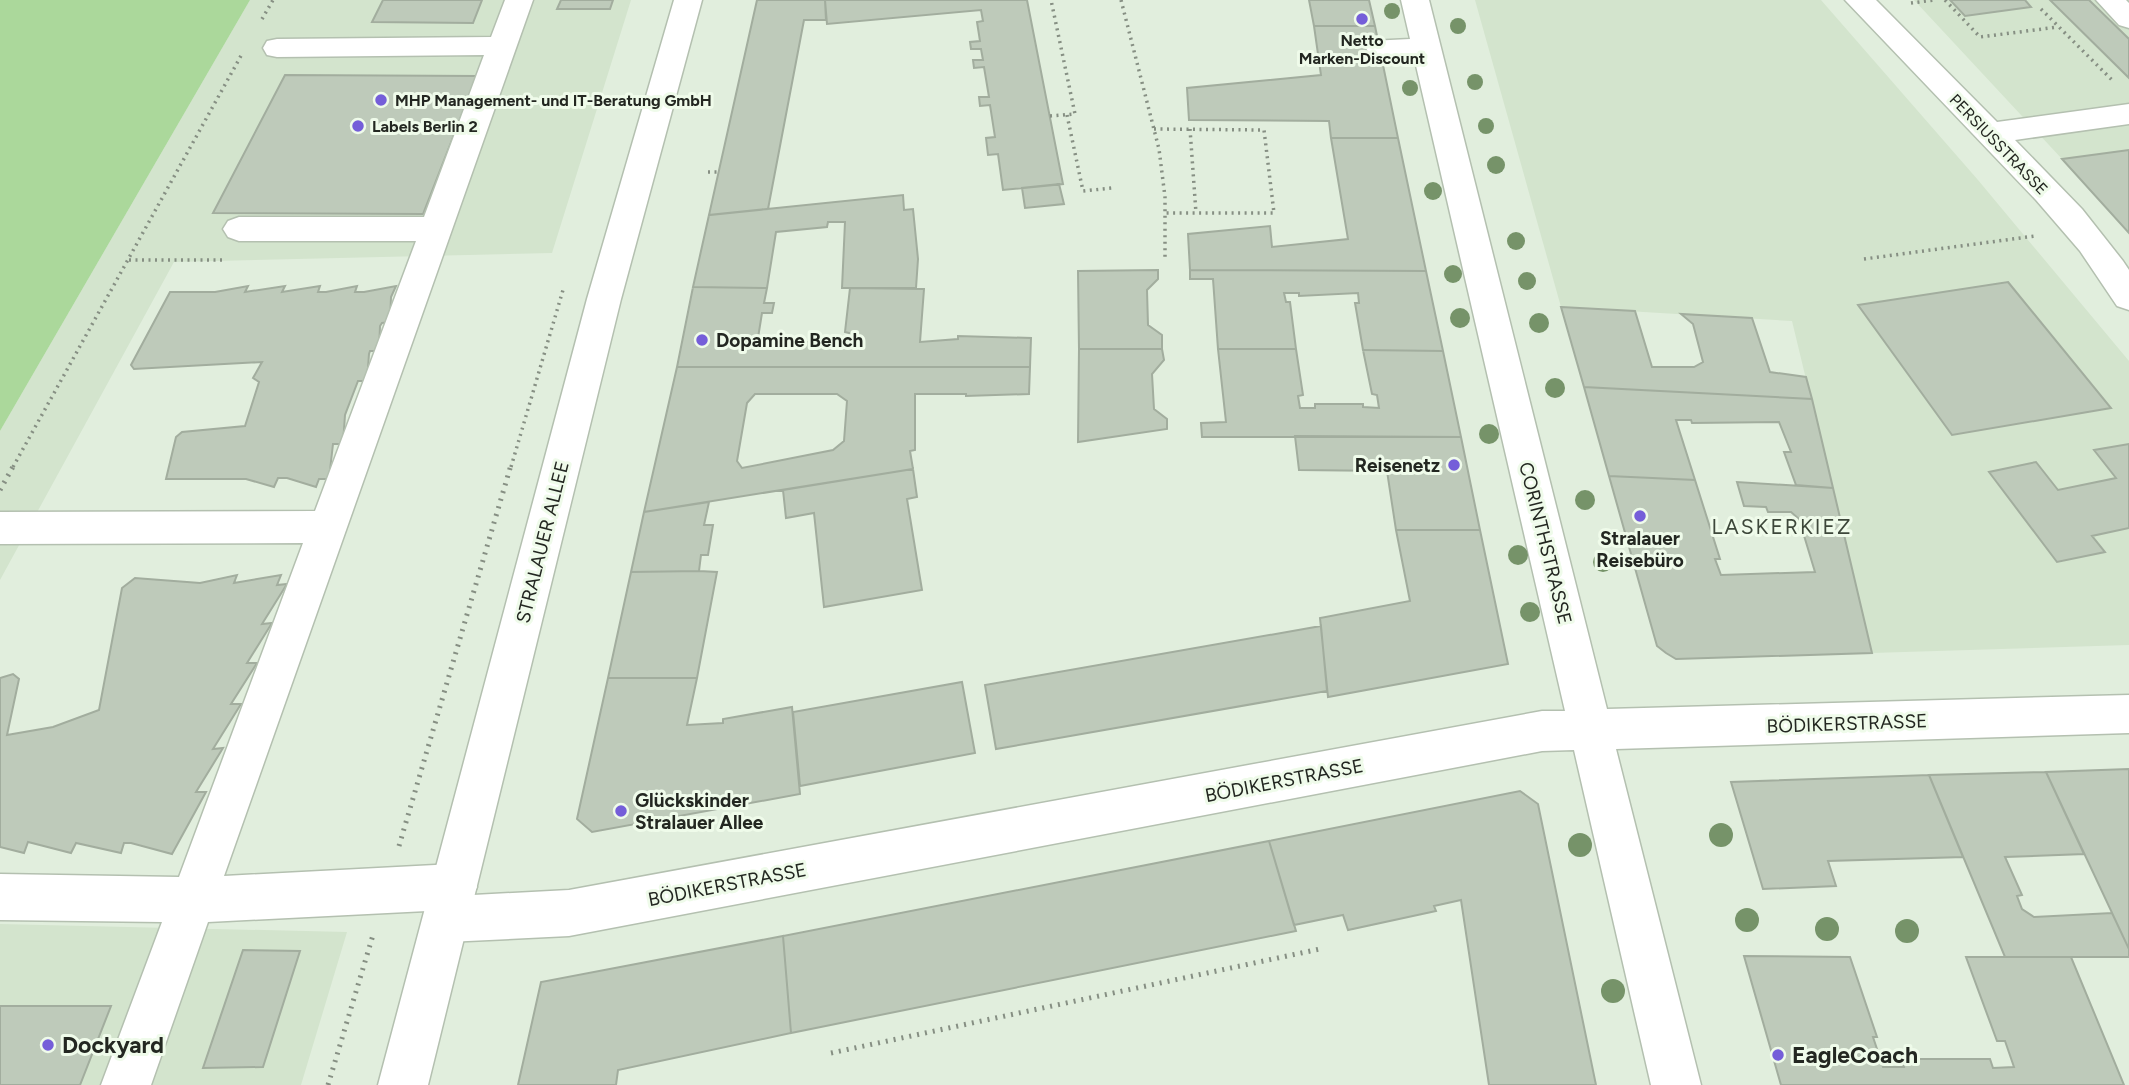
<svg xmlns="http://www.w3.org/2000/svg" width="2129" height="1085" font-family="Figtree,sans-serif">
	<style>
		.built { fill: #d3e4cd }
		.water { fill: #abd89b }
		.building { fill: #becaba; stroke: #a2ad9e; stroke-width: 2; fill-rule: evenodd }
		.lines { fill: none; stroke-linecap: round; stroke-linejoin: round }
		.minor-casing { stroke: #b4c0b0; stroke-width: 3 }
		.major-casing { stroke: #b4c0b0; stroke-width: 3 }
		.path-far1 { stroke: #868f83; stroke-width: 3.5; stroke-dasharray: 2 4.5; stroke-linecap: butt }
		.path { stroke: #868f83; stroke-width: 5; stroke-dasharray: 2 6; stroke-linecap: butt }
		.minor { fill: #fff; fill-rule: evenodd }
		.major { fill: #fff; fill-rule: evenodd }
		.tree { fill: #769369 }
		.poi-dot { fill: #755ed9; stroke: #effbea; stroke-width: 2.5 }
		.labels { text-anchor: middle; stroke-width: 6; stroke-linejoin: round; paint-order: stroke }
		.far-poi-label { font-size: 16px; font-weight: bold; fill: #232721; stroke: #effbea; text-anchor: start }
		.far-street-label { font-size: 16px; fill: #232721; stroke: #effbea }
		.poi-label { font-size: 19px; font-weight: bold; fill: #232721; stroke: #effbea; text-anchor: start }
		.street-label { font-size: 19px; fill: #232721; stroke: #effbea }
		.neighbourhood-label { font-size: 21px; letter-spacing: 2px; fill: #3d473a; stroke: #effbea }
		.near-poi-label { font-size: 23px; font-weight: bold; fill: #232721; stroke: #effbea; text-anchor: start }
	</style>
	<rect width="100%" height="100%" fill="#e1eedd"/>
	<path class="built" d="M250,0H631L552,253L174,262L0,580V431Z
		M1475,0H1821L1978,180L2129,361V645L1872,653L1792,321L1561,307Z
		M1914,0H2129V233L2062,159Z
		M0,924L347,932L301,1085H0Z"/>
	<path class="water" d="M0,0H250L0,431Z"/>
	<path class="building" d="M383,0H482L473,23L372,22Z
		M561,0H613L610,9H557Z
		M757,0H825L826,20H804L768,209L709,215Z
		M825,0H1027L1063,184L1003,190L998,154L988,155L986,138L995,137L990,105L980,106L979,97H989L984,67L974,68L973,60H983L981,49H971L970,42L980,41L977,22L983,21L981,10L827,24Z
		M1309,0H1369L1375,26H1314Z
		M1950,0H2025L2031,7L1965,16Z
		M2050,0H2089L2129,39V78Z
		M1314,26H1375L1398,138H1331L1329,121L1189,120L1187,88L1321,75Z
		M285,75L477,76L423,214L213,213Z
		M1331,138H1398L1426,271L1190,270L1188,234L1270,226L1272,247L1348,239Z
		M2129,150V233L2062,159Z
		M1059,184L1064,204L1025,208L1022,188Z
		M903,195L904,210L913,209L918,259L916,288H842L845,222H828L827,227L776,232L767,288L693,287L709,215Z
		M1158,270V279L1147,290L1148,325L1162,335V349H1079L1078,271Z
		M1190,270L1426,271L1443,351L1363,350L1355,303H1359L1358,293L1299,296V293H1284L1286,302H1290L1296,349H1218L1213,279H1190Z
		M2008,282L2111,408L1952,435L1858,305Z
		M248,286L245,292L285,286L282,292L320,286L318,292H326L357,286L355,292H364L396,286L391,297L390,322L382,323L380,326L379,351H370L369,354L367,381H358L345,415L343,444H333L329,479H319L316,487L287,478H278L274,487L246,479H166L176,437L182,432L245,426L259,382L253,378L262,362L134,369L131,365L170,292H215Z
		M693,287L767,288L764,303H774L772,313H762L757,344H776L777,341L847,343L849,333L845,332L850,288L924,289L920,342L958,339V336L1031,338L1030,367H677Z
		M1561,307L1635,311L1652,367H1694L1703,362L1693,324L1681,314L1752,318L1770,372L1806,377L1812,399L1584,387Z
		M1079,349H1162L1164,360L1152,374L1154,409L1167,419V429L1078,442Z
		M1218,349H1296L1303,395L1298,396L1300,408H1315V404H1363V407L1379,408L1377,395L1372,394L1363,350L1443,351L1461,437H1202L1201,423L1226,422Z
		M677,367H1030L1029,394L966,396V394H915V450L910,451L913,469L644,512ZM755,394H837L847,401L844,441L833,450L742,468L737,461L747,403Z
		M1584,387L1812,399L1833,488L1796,485L1784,452H1791L1779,422L1692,423L1691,420H1676L1695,480L1609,476Z
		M1295,436L1461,437L1480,530H1396L1387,471L1299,470Z
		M2129,444V528L2092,536L2105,552L2057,562L1989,472L2036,462L2058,490L2116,478L2094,450Z
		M913,469L917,497L907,499L922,590L824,607L814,513L786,518L783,490Z
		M1609,476L1695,480L1720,559H1715L1721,575L1815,572L1799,519L1791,512H1768L1766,507L1744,506L1737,482L1833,488L1872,653L1676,659L1666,653L1657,646Z
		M709,502L704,525H713L708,555H701L699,571L631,572L644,512Z
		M1396,530H1480L1508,664L1328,697L1320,618L1410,601Z
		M699,571L717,572L697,678H608L631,572Z
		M237,575L234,583L281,575L277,585L287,584L262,624L272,623L247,663H257L231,704H241L213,749L223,748L196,792H206L172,854L131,843H124L121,853L76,843L71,853L32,843L28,842L24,853L0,847V678L13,674L19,679L7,735L53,727L99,710L122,588L135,578L200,583Z
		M1321,626L1327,691L996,749L985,685Z
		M608,678H697L687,725L723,723V719L792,707L800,794L592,832L577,819Z
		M962,682L975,753L800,786L793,712Z
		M2129,769V949L2046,772Z
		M2046,772L2084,854L2005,857L2022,895L2017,896L2022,909L2034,917L2112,913L2129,949V957H2005L1929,775Z
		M1929,775L1963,857L1828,861L1836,886L1763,889L1731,782Z
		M1520,791L1538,804L1596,1085H1489L1461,900L1434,906L1436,911L1348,930L1343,915L1294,925L1269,841Z
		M1269,841L1296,931L791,1033L783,936Z
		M783,936L791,1033L618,1070L616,1085H518L541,982Z
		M243,950L300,951L263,1067L203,1068Z
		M1744,956L1850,957L1877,1037H1873L1883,1067H1904L1902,1059H1990L1993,1068L2014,1067L2005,1041H1997L1966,957H2071L2124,1085H1781Z
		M0,1006H111L80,1085H0Z"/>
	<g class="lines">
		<g class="minor-casing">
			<path id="minor" d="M505,0H533L224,876L454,864L470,871L477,887L473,895L569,890L1542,711H1565L1414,57L1370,55L1366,48L1370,41L1410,39L1401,0H1429L1607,709L2129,695V733L1616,749L1701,1085H1651L1574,750L1542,751L569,936L447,942L431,935L424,919L427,911L208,922L151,1085H101L162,922L0,920V874L179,877L303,543L0,544V512L315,511L416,241H239L228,237L223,229L228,221L239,217H424L484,55L277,57L267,55L263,48L267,41L277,39L491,37Z
				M1845,0H1876L1997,122L2129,104V124L2015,140L2082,209L2123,261L2129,270V310L2117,306L2080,251L2036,200Z
				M2096,0H2126L2129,3V28L2119,25Z"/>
		</g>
		<g class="major-casing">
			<path id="major" d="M674,0H702L621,299L428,1085H378L587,299Z"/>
		</g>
		<path class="path-far1" d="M1121,0L1159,149L1165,197V260
			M1945,0L1980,37L2058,27
			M1911,3L1934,0
			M2041,9L2114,82
			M262,19L273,0
			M1067,115L1083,191L1112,188
			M1050,116L1075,114L1051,0
			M1154,129L1264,130L1274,213H1165
			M1190,129L1196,213
			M708,172H719
			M1864,259L2035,236
			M129,260H222
			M13,467L242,54
			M511,467L563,290"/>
		<path class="path" d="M0,490L14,465
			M399,846L511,465
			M831,1053L1320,949
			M328,1085L373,935"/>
		<use href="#minor" class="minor"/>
		<use href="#major" class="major"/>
	</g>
	<g class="tree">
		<circle cx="1392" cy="11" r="8"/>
		<circle cx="1458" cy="26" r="8"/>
		<circle cx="1475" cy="82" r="8"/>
		<circle cx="1410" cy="88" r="8"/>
		<circle cx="1486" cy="126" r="8"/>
		<circle cx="1496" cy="165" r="9"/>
		<circle cx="1433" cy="191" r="9"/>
		<circle cx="1516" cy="241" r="9"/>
		<circle cx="1453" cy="274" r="9"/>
		<circle cx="1527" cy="281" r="9"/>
		<circle cx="1460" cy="318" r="10"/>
		<circle cx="1539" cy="323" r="10"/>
		<circle cx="1555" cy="388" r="10"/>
		<circle cx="1489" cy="434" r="10"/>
		<circle cx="1585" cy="500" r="10"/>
		<circle cx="1518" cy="555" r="10"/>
		<circle cx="1603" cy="562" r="10"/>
		<circle cx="1530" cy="612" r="10"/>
		<circle cx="1721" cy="835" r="12"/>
		<circle cx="1580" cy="845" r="12"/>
		<circle cx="1747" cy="920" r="12"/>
		<circle cx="1827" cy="929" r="12"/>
		<circle cx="1907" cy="931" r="12"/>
		<circle cx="1613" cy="991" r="12"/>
	</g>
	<g class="poi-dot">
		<circle cx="1362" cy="19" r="7"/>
		<circle cx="381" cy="100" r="7"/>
		<circle cx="358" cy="126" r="7"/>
		<circle cx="702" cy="340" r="7"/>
		<circle cx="1454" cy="465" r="7"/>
		<circle cx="1640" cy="516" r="7"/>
		<circle cx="621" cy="811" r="7"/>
		<circle cx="48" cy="1045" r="7"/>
		<circle cx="1778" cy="1055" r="7"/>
	</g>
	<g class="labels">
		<g class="far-poi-label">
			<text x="1362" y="46" text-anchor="middle">Netto<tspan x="1362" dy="18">Marken-Discount</tspan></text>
			<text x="395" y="106">MHP Management- und IT-Beratung GmbH</text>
			<text x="372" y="132">Labels Berlin 2</text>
		</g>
		<g class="far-street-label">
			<text transform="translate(1999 144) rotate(46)" y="6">PERSIUSSTRASSE</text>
		</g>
		<g class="poi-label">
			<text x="716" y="347">Dopamine Bench</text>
			<text x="1440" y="472" text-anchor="end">Reisenetz</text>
			<text x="1640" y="545" text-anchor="middle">Stralauer<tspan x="1640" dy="22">Reisebüro</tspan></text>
			<text x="635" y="807">Glückskinder<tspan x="635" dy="22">Stralauer Allee</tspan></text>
		</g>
		<g class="street-label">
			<text transform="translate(542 542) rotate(-76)" y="7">STRALAUER ALLEE</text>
			<text transform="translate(1546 543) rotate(76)" y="7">CORINTHSTRASSE</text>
			<text transform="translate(1847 723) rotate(-2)" y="7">BÖDIKERSTRASSE</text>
			<text transform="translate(1284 780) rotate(-11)" y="7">BÖDIKERSTRASSE</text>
			<text transform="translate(727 884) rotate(-11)" y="7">BÖDIKERSTRASSE</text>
		</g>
		<g class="neighbourhood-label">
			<text x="1782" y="534">LASKERKIEZ</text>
		</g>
		<g class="near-poi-label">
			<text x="62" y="1053">Dockyard</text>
			<text x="1792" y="1063">EagleCoach</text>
		</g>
	</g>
</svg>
